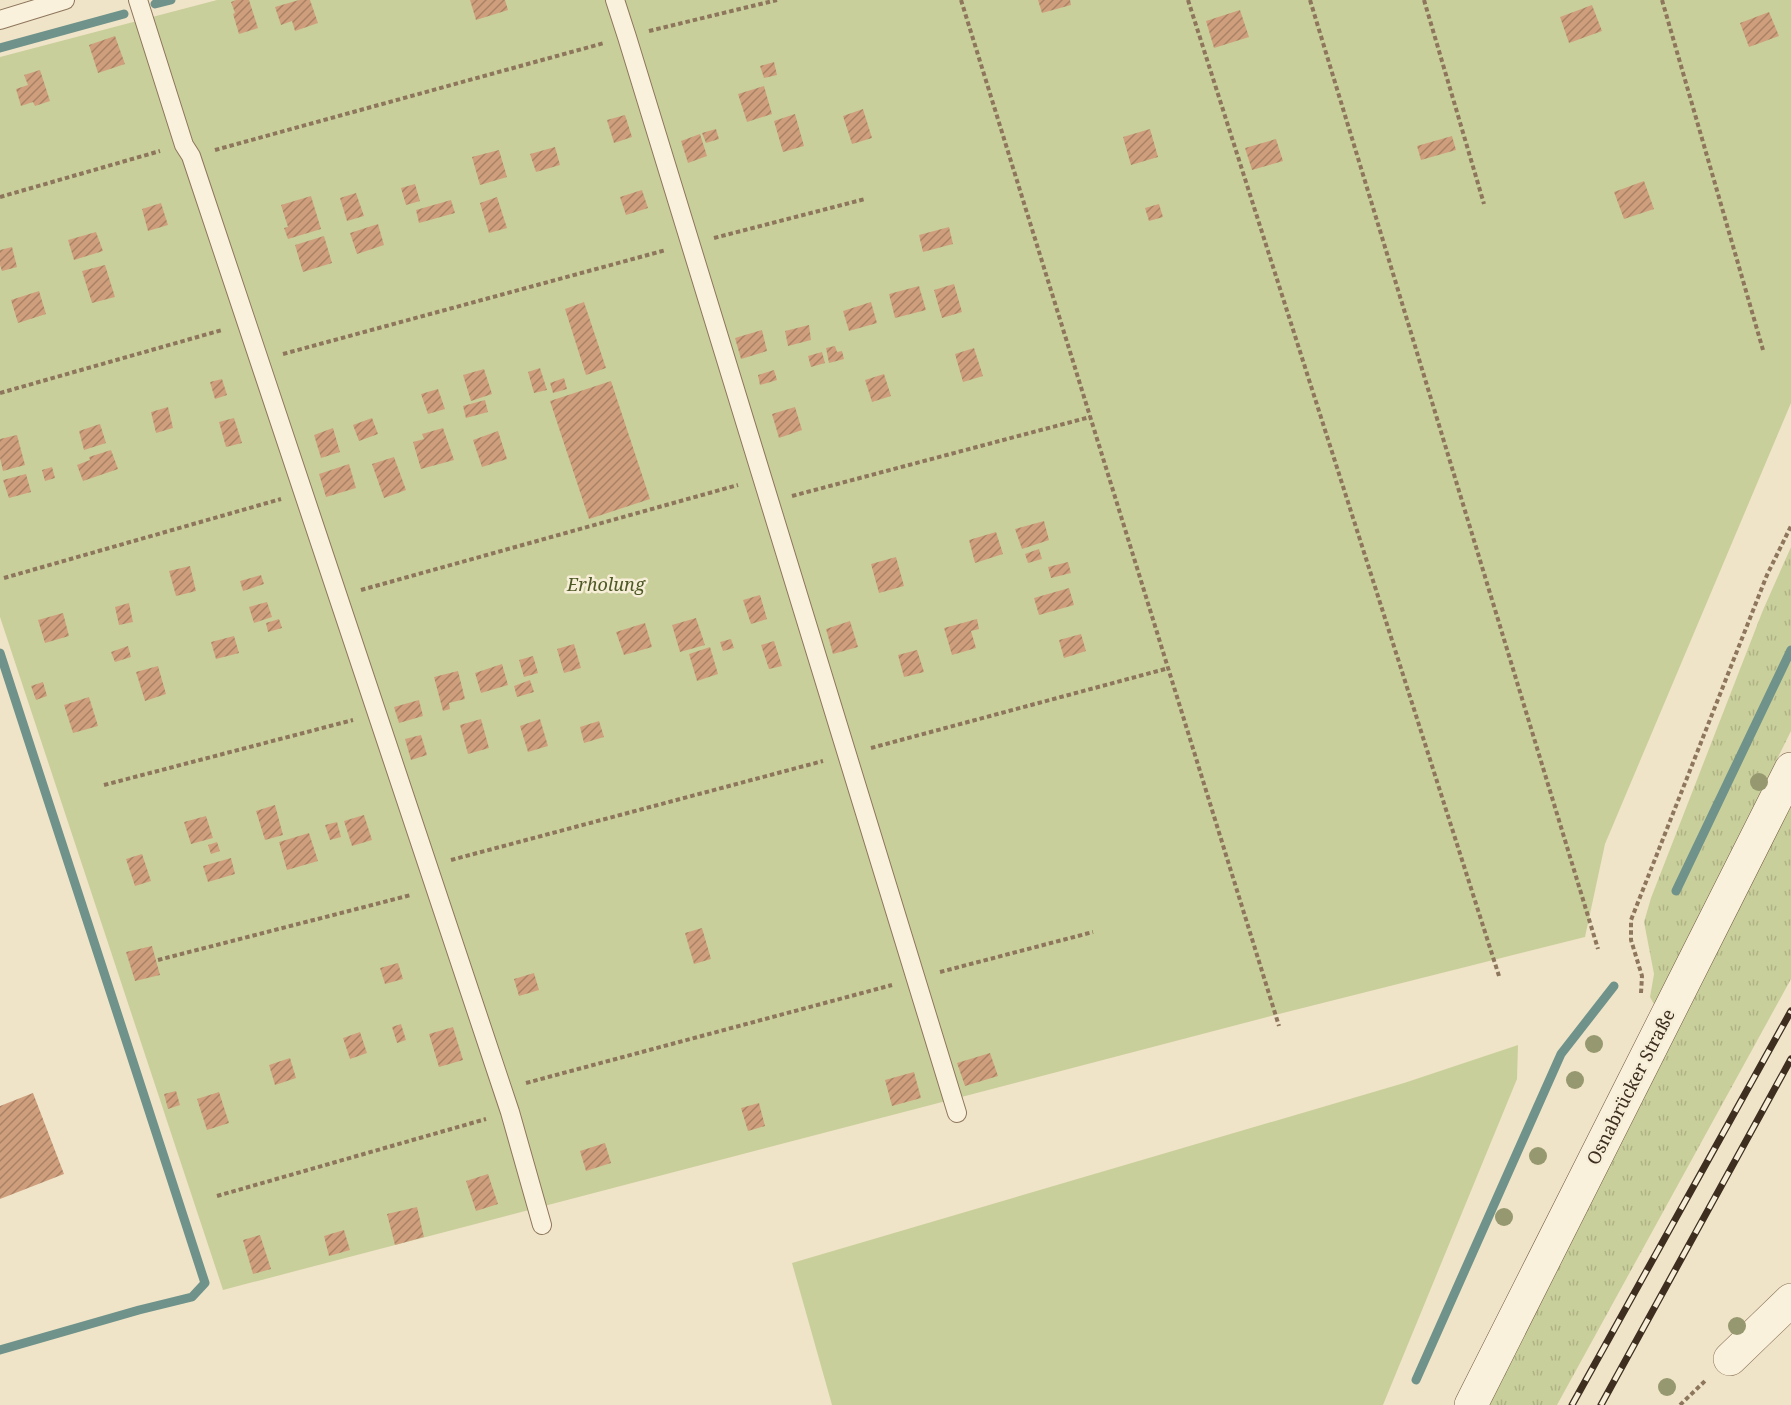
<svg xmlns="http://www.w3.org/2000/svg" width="1791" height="1405" font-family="'Noto Serif',serif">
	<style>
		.grass { fill: url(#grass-tufts) }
		.green { fill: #c9cf9b }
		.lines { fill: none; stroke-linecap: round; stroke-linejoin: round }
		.stream { stroke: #6f938a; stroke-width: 9 }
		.building { fill: url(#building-hatch) }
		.service-casing { stroke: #8d765c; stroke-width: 20 }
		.minor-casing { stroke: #8d765c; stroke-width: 34 }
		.secondary-casing { stroke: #6f573f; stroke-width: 34 }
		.path { stroke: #8d765c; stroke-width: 4; stroke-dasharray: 4.5 3; stroke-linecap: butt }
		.service { stroke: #faf1dc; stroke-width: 18 }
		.minor { stroke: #faf1dc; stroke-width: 33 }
		.secondary { stroke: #faf1dc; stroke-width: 33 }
		.rail-casing { stroke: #3d2e20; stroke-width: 7 }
		.rail { stroke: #f7eed8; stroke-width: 4.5; stroke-dasharray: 14; stroke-linecap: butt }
		.tree { fill: #96986f }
		.labels { text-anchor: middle; stroke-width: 5; stroke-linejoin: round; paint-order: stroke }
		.park-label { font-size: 18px; font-style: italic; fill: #4d5a26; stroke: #f7eed8 }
		.street-label { font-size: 18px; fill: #3d2e20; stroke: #f7eed8 }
	</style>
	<defs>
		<pattern id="grass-tufts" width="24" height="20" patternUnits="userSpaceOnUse" patternTransform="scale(1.5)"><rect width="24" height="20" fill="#c9cf9b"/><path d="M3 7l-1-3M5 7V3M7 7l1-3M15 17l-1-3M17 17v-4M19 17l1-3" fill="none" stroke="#aeb285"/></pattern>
		<pattern id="building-hatch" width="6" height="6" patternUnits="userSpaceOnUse" patternTransform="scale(1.5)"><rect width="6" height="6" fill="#cf9f7d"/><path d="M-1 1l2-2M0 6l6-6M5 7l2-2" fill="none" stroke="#a98266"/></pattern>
	</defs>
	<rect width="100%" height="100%" fill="#f0e4c8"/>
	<path class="grass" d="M1791,547V731L1655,1006L1650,997L1654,974L1644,922L1651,898L1763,610Z
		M1791,802V979L1557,1405H1489Z"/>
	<path class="green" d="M217,0H1791V403L1605,844L1585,937L1275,1015L223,1290L0,617V57Z
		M1518,1045L1517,1079L1383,1405H832L792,1263L1404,1083Z"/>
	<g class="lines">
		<path class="stream" d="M155,4L171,0
			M0,48L124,14
			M0,653L205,1283L192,1297L139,1310L0,1350
			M1676,891L1791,650
			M1416,1380L1561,1054L1614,986"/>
	</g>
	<path class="building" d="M236,0H249L258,28L239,34L233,14L235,13L231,2Z
		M299,0H310L318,23L295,31L292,21L281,25L275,7Z
		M470,0H505L508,10L476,20Z
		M1038,0H1070L1071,5L1042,13Z
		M1592,5L1602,31L1569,43L1560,17Z
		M1240,10L1249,37L1214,48L1206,21Z
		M1769,12L1779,36L1749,47L1740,23Z
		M115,36L125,64L98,73L89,45Z
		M774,62L777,75L764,78L760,66Z
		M40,70L50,101L35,106L33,102L21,106L16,89L28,85L24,75Z
		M764,86L772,114L747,122L738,94Z
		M863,109L872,138L852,144L843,116Z
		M795,114L804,146L783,152L774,121Z
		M625,115L632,137L614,143L607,120Z
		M716,129L719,139L706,143L702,133Z
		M1150,129L1158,157L1131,165L1123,137Z
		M700,134L707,156L688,163L681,141Z
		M1452,136L1456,150L1421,160L1417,146Z
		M1276,139L1283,161L1252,170L1245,148Z
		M555,147L560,165L536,172L530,154Z
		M499,150L507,177L480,185L472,157Z
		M1644,181L1654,209L1624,219L1614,192Z
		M415,184L420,201L406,205L401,188Z
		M642,190L648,208L626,215L620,197Z
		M356,193L364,216L347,221L340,198Z
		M311,196L321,229L288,239L284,228L288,227L281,205Z
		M497,197L507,228L489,233L480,203Z
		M451,200L455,213L419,223L416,210Z
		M161,203L168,225L148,231L142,209Z
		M1159,204L1163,217L1149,221L1145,208Z
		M378,224L384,245L357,254L350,233Z
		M949,227L953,244L923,252L919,235Z
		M96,232L103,251L74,260L68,240Z
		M324,236L332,263L303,272L295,245Z
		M12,247L17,267L2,271L0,265V250Z
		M105,265L115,297L92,303L82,271Z
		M954,284L962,312L942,318L934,290Z
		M919,286L926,310L895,318L889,294Z
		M39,291L46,314L18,323L11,300Z
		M584,302L606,368L586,375L565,309Z
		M871,302L877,323L849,331L843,311Z
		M809,325L811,340L788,346L785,331Z
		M762,330L767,351L741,359L735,338Z
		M835,346L837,352L842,351L844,359L829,363L826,348Z
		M974,348L983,376L963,382L955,354Z
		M822,352L825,363L811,367L808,356Z
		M540,368L547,390L534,393L528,372Z
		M484,369L492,394L471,401L463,375Z
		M774,370L777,380L760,385L758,375Z
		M884,374L891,396L872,402L865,380Z
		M564,378L567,389L553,393L550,383Z
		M222,379L227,395L215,399L210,382Z
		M611,381L650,499L589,519L550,401Z
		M438,389L445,409L428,414L421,394Z
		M485,400L488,412L466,418L463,406Z
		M168,407L173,428L156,433L151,412Z
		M795,407L802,430L779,438L772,414Z
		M234,418L242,443L226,447L219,422Z
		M372,418L378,434L359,441L353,425Z
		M100,424L106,443L84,450L79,431Z
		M333,428L340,452L321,458L314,435Z
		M443,428L454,460L421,469L413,442L424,439L422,434Z
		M498,431L507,459L482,467L473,440Z
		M17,435L25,465L3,471L0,458V439Z
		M111,450L118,469L83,481L77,465L90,460L89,457Z
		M394,457L406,490L384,498L372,464Z
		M349,464L356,488L326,497L319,474Z
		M52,467L55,478L45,481L42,470Z
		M26,474L31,492L9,498L3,480Z
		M1044,521L1049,540L1022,549L1015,529Z
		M996,532L1003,554L975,563L969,540Z
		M1039,549L1042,559L1028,563L1025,554Z
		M896,557L904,586L879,593L871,564Z
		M1068,562L1071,573L1051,578L1048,567Z
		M190,566L196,591L176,596L169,571Z
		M261,575L264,584L243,591L240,581Z
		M1069,588L1074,605L1039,615L1034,598Z
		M760,595L767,619L751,624L743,600Z
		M267,602L272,617L254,623L249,607Z
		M129,603L133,622L119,625L115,607Z
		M63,613L69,636L45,643L38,620Z
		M696,618L705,645L680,652L672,625Z
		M279,619L282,628L268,632L266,623Z
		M977,619L979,629L971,631L976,648L952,655L944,628Z
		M850,621L858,647L833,654L826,629Z
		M645,623L652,647L624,655L616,632Z
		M1081,634L1086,651L1064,658L1059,640Z
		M234,636L239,653L216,659L211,642Z
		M731,639L734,648L723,651L720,642Z
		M774,641L782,666L769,669L761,645Z
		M574,644L581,668L564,673L557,649Z
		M128,646L131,657L115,662L111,652Z
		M710,647L718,674L697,681L689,654Z
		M917,650L924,672L904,677L898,655Z
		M533,656L538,673L524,677L519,660Z
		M502,664L508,685L481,693L475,673Z
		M158,666L166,694L145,701L136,672Z
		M458,671L465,699L449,703L450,709L443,711L434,677Z
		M530,680L534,692L517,697L514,686Z
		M43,682L47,696L36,700L31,686Z
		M89,697L98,726L73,733L64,705Z
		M419,700L423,716L399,723L394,707Z
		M481,719L489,748L468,754L460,725Z
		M540,719L548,746L528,752L520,726Z
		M599,721L604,737L584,743L580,727Z
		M421,735L427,755L411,760L405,739Z
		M275,805L283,835L265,840L256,811Z
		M364,815L372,840L352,846L344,821Z
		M206,816L213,838L191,844L184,822Z
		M337,822L341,837L330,840L325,825Z
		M309,833L318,861L287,870L279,842Z
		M217,842L220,851L211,854L208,845Z
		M142,854L151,881L135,886L126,859Z
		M231,858L235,874L208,882L203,866Z
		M702,928L711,959L694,964L685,933Z
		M152,946L160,975L135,981L126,952Z
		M398,963L403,979L385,984L380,968Z
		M534,973L539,990L519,996L514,979Z
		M401,1024L406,1040L397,1043L392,1027Z
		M453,1027L463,1060L439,1067L429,1034Z
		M360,1032L367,1053L350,1059L343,1038Z
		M990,1053L998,1076L965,1086L957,1063Z
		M290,1058L296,1078L275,1085L269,1065Z
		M914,1072L921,1098L892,1106L885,1080Z
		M176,1091L180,1105L168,1109L164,1094Z
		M219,1092L229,1123L207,1130L197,1099Z
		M33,1093L64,1174L0,1199V1106Z
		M759,1103L765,1126L748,1131L741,1108Z
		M605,1143L611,1163L586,1171L580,1151Z
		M488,1174L498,1204L476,1211L466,1181Z
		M417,1207L424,1237L395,1245L387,1214Z
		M344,1230L350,1250L329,1256L324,1236Z
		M260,1235L271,1269L253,1274L243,1240Z"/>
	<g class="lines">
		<g class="service-casing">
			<path id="service" d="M138,0L184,145L191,156L510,1112L542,1225
				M615,0L627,37L957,1113
				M0,20L65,0"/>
		</g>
		<g class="minor-casing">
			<path id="minor" d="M1730,1359L1791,1300"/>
		</g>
		<g class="secondary-casing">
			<path id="secondary" d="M1471,1405L1791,769"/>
		</g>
		<path class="path" d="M961,0L1279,1026
			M1188,0L1499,976
			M1310,0L1598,949
			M1424,0L1484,204
			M1662,0L1763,350
			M649,31L777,0
			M215,150L604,43
			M0,197L160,151
			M714,238L865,199
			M283,354L666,250
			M0,393L222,330
			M792,496L1090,417
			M4,578L281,499
			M361,590L738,485
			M871,748L1169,668
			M104,785L353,720
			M451,860L823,761
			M158,960L411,895
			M940,972L1093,932
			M1641,993L1642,976L1631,940V920L1767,575L1791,526
			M526,1083L892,985
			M217,1196L486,1119
			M1680,1405L1707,1379"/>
		<use href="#service" class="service"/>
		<use href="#minor" class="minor"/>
		<use href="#secondary" class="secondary"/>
		<g class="rail-casing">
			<path id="rail" d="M1572,1405L1791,1011
				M1601,1405L1791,1059"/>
		</g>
		<use href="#rail" class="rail"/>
	</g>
	<g class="tree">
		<circle cx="1759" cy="782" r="9"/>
		<circle cx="1594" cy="1044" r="9"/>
		<circle cx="1575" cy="1080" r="9"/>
		<circle cx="1538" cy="1156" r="9"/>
		<circle cx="1504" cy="1217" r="9"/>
		<circle cx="1737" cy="1326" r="9"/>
		<circle cx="1667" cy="1387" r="9"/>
	</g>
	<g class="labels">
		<g class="park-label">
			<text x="606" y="591">Erholung</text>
		</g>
		<g class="street-label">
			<text transform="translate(1631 1087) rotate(-63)" y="6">Osnabrücker Straße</text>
		</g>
	</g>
</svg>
